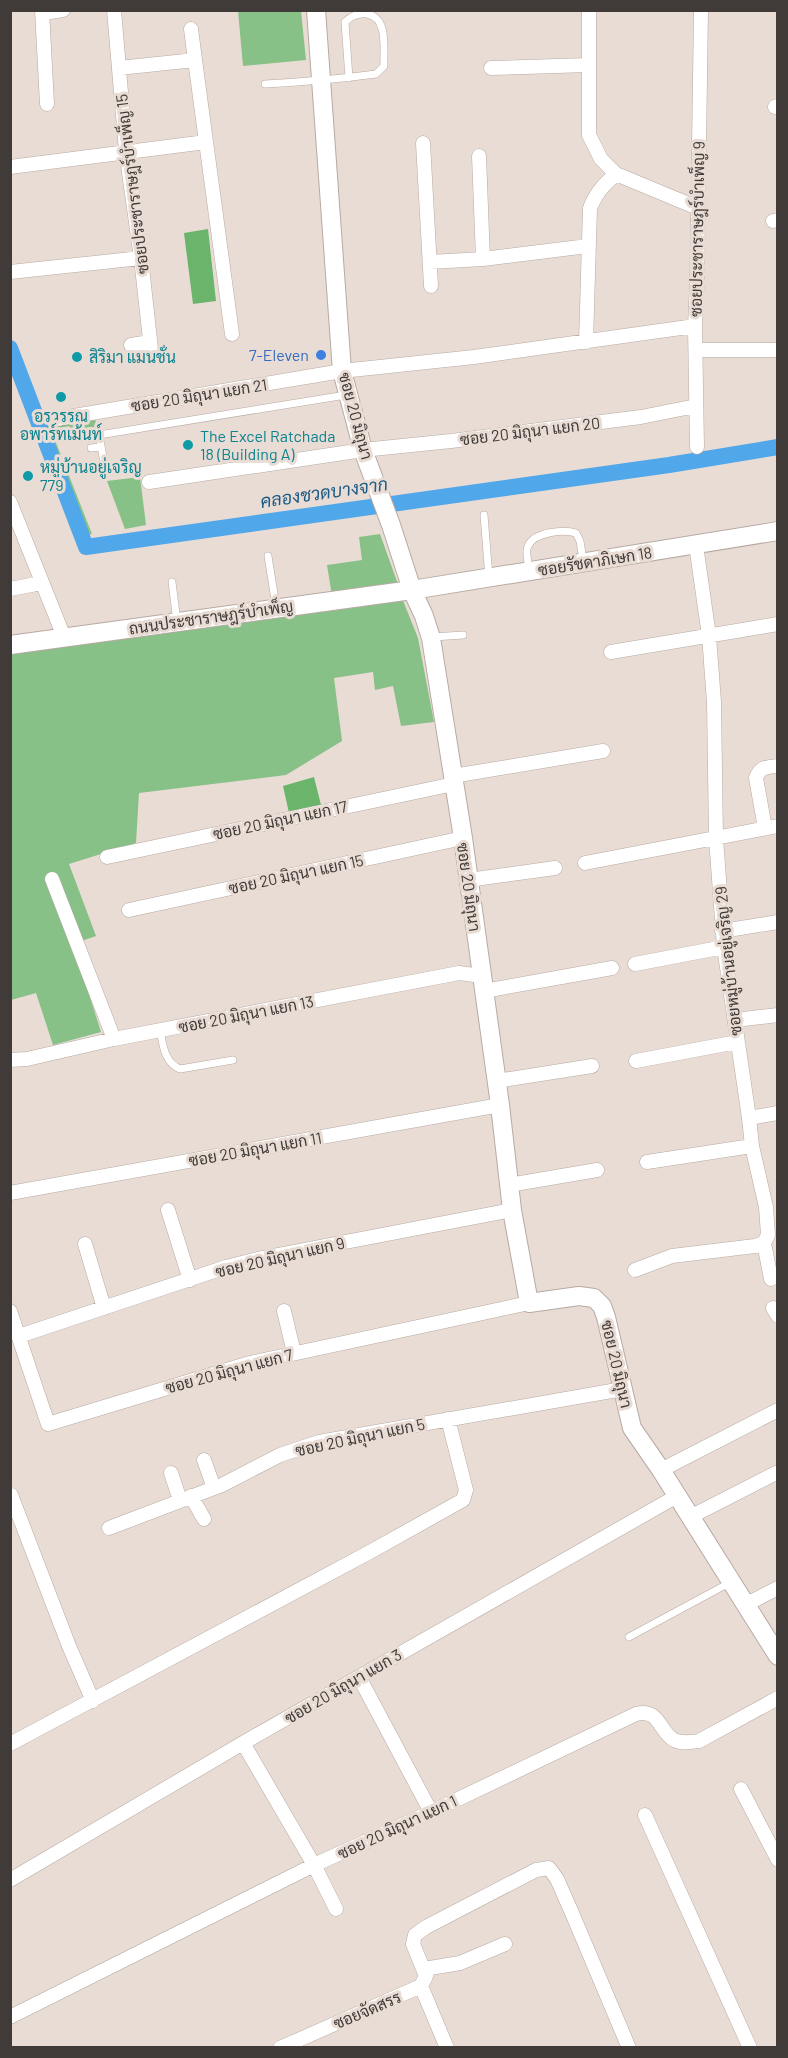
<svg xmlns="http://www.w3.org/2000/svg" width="788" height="2058" font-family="Barlow,Sarabun,sans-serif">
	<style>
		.green { fill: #87c187 }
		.forest { fill: #6ab46c }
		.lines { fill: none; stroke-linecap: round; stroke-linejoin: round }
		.canal { stroke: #50a7e9; stroke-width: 16 }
		.lane-casing { stroke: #b7aaa3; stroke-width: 8 }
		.street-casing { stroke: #b7aaa3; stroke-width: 15 }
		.secondary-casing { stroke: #b7aaa3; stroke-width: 20 }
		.lane { stroke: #fff; stroke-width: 7 }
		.street { stroke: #fff; stroke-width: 14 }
		.secondary { stroke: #fff; stroke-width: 18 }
		.shop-dot { fill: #3f7fe0; stroke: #e9dcd4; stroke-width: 2 }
		.culture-dot { fill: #0f9aa8; stroke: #e9dcd4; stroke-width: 2 }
		.labels { text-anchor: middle; stroke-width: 6; stroke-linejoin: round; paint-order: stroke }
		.street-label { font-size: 16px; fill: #403b38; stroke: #e9dcd4 }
		.shop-label { font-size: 16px; fill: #366cbe; stroke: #e9dcd4; text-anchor: end }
		.culture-label { font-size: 16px; fill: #0d838f; stroke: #e9dcd4; text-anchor: start }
		.water-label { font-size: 18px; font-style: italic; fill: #1b5a85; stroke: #e9dcd4 }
	</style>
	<rect width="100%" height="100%" fill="#e9dcd4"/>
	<path class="green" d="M238,11H301L306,60L243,66Z
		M95,417L97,432L88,434L85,428L71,431L69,426L51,430L92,534L87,535L45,426Z
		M140,477L146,525L125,529L107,481Z
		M380,534L399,587L332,596L327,565L362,560L359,537Z
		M402,598L418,638L434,722L401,726L393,686L375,690L373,672L334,678L342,741L286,775L139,793L136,843L69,864L96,936L73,944L101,1032L53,1045L36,993L11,1000L10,654Z"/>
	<path class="forest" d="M208,229L216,301L193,304L184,233Z
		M314,777L321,805L289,813L283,786Z"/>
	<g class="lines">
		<path class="canal" d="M10,348L86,547L669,465L778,447"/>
		<g class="lane-casing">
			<path id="lane" d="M265,84C302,82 339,79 376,74L384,66C383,49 389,18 367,14C358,13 351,16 345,22L349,78
				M91,448L101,447
				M104,462L99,435L346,395
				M484,515L489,578
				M268,556L276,606
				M529,569C528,562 525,552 528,546C534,532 564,529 576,533L580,541L583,560
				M172,582L177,622
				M433,637L463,635
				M160,1030C163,1045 164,1062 180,1069L233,1060
				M629,1637L731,1582"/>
		</g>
		<g class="street-casing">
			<path id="street" d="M42,10L47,104
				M114,10L126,151L141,258L152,358
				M589,10V135L601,159L616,174L698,208
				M43,13L63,10
				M191,29L195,60
				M119,68L195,60L232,334
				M491,68L589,65
				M775,107L778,106
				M423,143L431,286
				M479,156L483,259
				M10,167L206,142
				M773,221L778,220
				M430,262L483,259L588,246
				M10,272L141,258
				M586,342L590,208C596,193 604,184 616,174
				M131,345L150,342
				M696,350H778
				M56,419L342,371L474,357L695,326
				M697,447L695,326L697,283L701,10
				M149,482L363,450L451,441L641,417L696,406
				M10,502L64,637
				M10,589L42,583
				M611,652L778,624
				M453,776L603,751
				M765,828L756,778C760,767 766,767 778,766
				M107,857L454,784
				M585,863L778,826
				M52,879L114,1039
				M468,880L555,868
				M129,910L463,838
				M722,931L778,922
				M635,964L724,947
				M484,991L612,968
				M735,1020L778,1015
				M10,1060L27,1059L114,1039L459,973L482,976
				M636,1061L737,1042
				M497,1081L592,1066
				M749,1118L778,1113
				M647,1162L752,1146
				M509,1185L597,1170
				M10,1193L500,1105
				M168,1210L190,1280
				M764,1243L771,1279
				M85,1244L104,1308
				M635,1270L672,1256L755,1246L764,1243L768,1235L766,1207L752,1146L749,1118L724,947L716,838L714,702L709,636L696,545
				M773,1308L778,1316
				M10,1311L48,1424L250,1363L529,1303
				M284,1311L294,1353
				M19,1336L226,1267L262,1258L512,1210
				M204,1460L214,1488
				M661,1470L778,1410
				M171,1473L180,1500
				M11,1495L69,1646L93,1701
				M191,1496L204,1519
				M690,1517L778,1472
				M109,1528L222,1485L280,1455L319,1442L623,1389
				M745,1605L778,1588
				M359,1677L431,1812
				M243,1743L314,1865L336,1909
				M10,1744L368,1553L463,1500L466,1490L448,1419
				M741,1789L778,1860
				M645,1815L750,2048
				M10,1880L243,1743L677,1496
				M424,1969L460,1963L505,1944
				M421,1986L426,1976L413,1944L415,1935L426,1927L536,1870L549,1868L557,1879L572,1913L629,2048
				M10,2017L314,1865L431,1812L636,1714C660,1708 659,1732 674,1740C682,1744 691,1742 699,1741L778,1698
				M280,2048L421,1986L447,2048"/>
		</g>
		<g class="secondary-casing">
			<path id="secondary" d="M316,10L342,371L363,450L391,525L412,590L424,616L431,638L463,838L500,1105L512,1210L529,1303L579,1296L594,1298L602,1306L606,1317L632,1428L661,1470L778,1656
				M10,645L412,590L778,531"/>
		</g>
		<use href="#lane" class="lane"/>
		<use href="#street" class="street"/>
		<use href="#secondary" class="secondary"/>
	</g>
	<circle class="shop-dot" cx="321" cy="355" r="6"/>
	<g class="culture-dot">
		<circle cx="77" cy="357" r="6"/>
		<circle cx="61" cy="397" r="6"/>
		<circle cx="188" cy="445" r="6"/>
		<circle cx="28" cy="476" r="6"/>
	</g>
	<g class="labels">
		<g class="street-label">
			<text transform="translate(132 184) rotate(-97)" y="6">ซอยประชาราษฎร์บำเพ็ญ 15</text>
			<text transform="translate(697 229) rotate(-89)" y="6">ซอยประชาราษฎร์บำเพ็ญ 9</text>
			<text transform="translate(199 395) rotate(-9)" y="6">ซอย 20 มิถุนา แยก 21</text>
			<text transform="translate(356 416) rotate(75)" y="6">ซอย 20 มิถุนา</text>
			<text transform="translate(530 431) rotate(-7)" y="6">ซอย 20 มิถุนา แยก 20</text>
			<text transform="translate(595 561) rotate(-9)" y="6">ซอยรัชดาภิเษก 18</text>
			<text transform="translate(211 617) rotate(-8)" y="6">ถนนประชาราษฎร์บำเพ็ญ</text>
			<text transform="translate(280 820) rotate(-12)" y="6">ซอย 20 มิถุนา แยก 17</text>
			<text transform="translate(296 874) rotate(-12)" y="6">ซอย 20 มิถุนา แยก 15</text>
			<text transform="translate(469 887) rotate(82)" y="6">ซอย 20 มิถุนา</text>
			<text transform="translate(728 961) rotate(-96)" y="6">ซอยหมู่บ้านอยู่เจริญ 29</text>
			<text transform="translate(246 1014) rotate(-11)" y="6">ซอย 20 มิถุนา แยก 13</text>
			<text transform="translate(255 1149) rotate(-10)" y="6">ซอย 20 มิถุนา แยก 11</text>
			<text transform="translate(280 1257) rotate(-13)" y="6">ซอย 20 มิถุนา แยก 9</text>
			<text transform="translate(617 1364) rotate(77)" y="6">ซอย 20 มิถุนา</text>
			<text transform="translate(229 1371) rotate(-15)" y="6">ซอย 20 มิถุนา แยก 7</text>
			<text transform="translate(360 1437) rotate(-12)" y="6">ซอย 20 มิถุนา แยก 5</text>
			<text transform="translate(343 1686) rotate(-30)" y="6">ซอย 20 มิถุนา แยก 3</text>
			<text transform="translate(397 1827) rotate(-25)" y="6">ซอย 20 มิถุนา แยก 1</text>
			<text transform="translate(367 2010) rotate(-23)" y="6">ซอยจัดสรร</text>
		</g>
		<g class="shop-label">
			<text x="309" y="361">7-Eleven</text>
		</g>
		<g class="culture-label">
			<text x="89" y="363">สิริมา แมนชั่น</text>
			<text x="61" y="422" text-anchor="middle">อรวรรณ<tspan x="61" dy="18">อพาร์ทเม้นท์</tspan></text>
			<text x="200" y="442">The Excel Ratchada<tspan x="200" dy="18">18 (Building A)</tspan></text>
			<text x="40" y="473">หมู่บ้านอยู่เจริญ<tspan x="40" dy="18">779</tspan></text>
		</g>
		<g class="water-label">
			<text transform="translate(324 493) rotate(-8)" y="6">คลองชวดบางจาก</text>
		</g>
	</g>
	<rect width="788" height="2058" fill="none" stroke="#403b38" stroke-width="24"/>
</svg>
